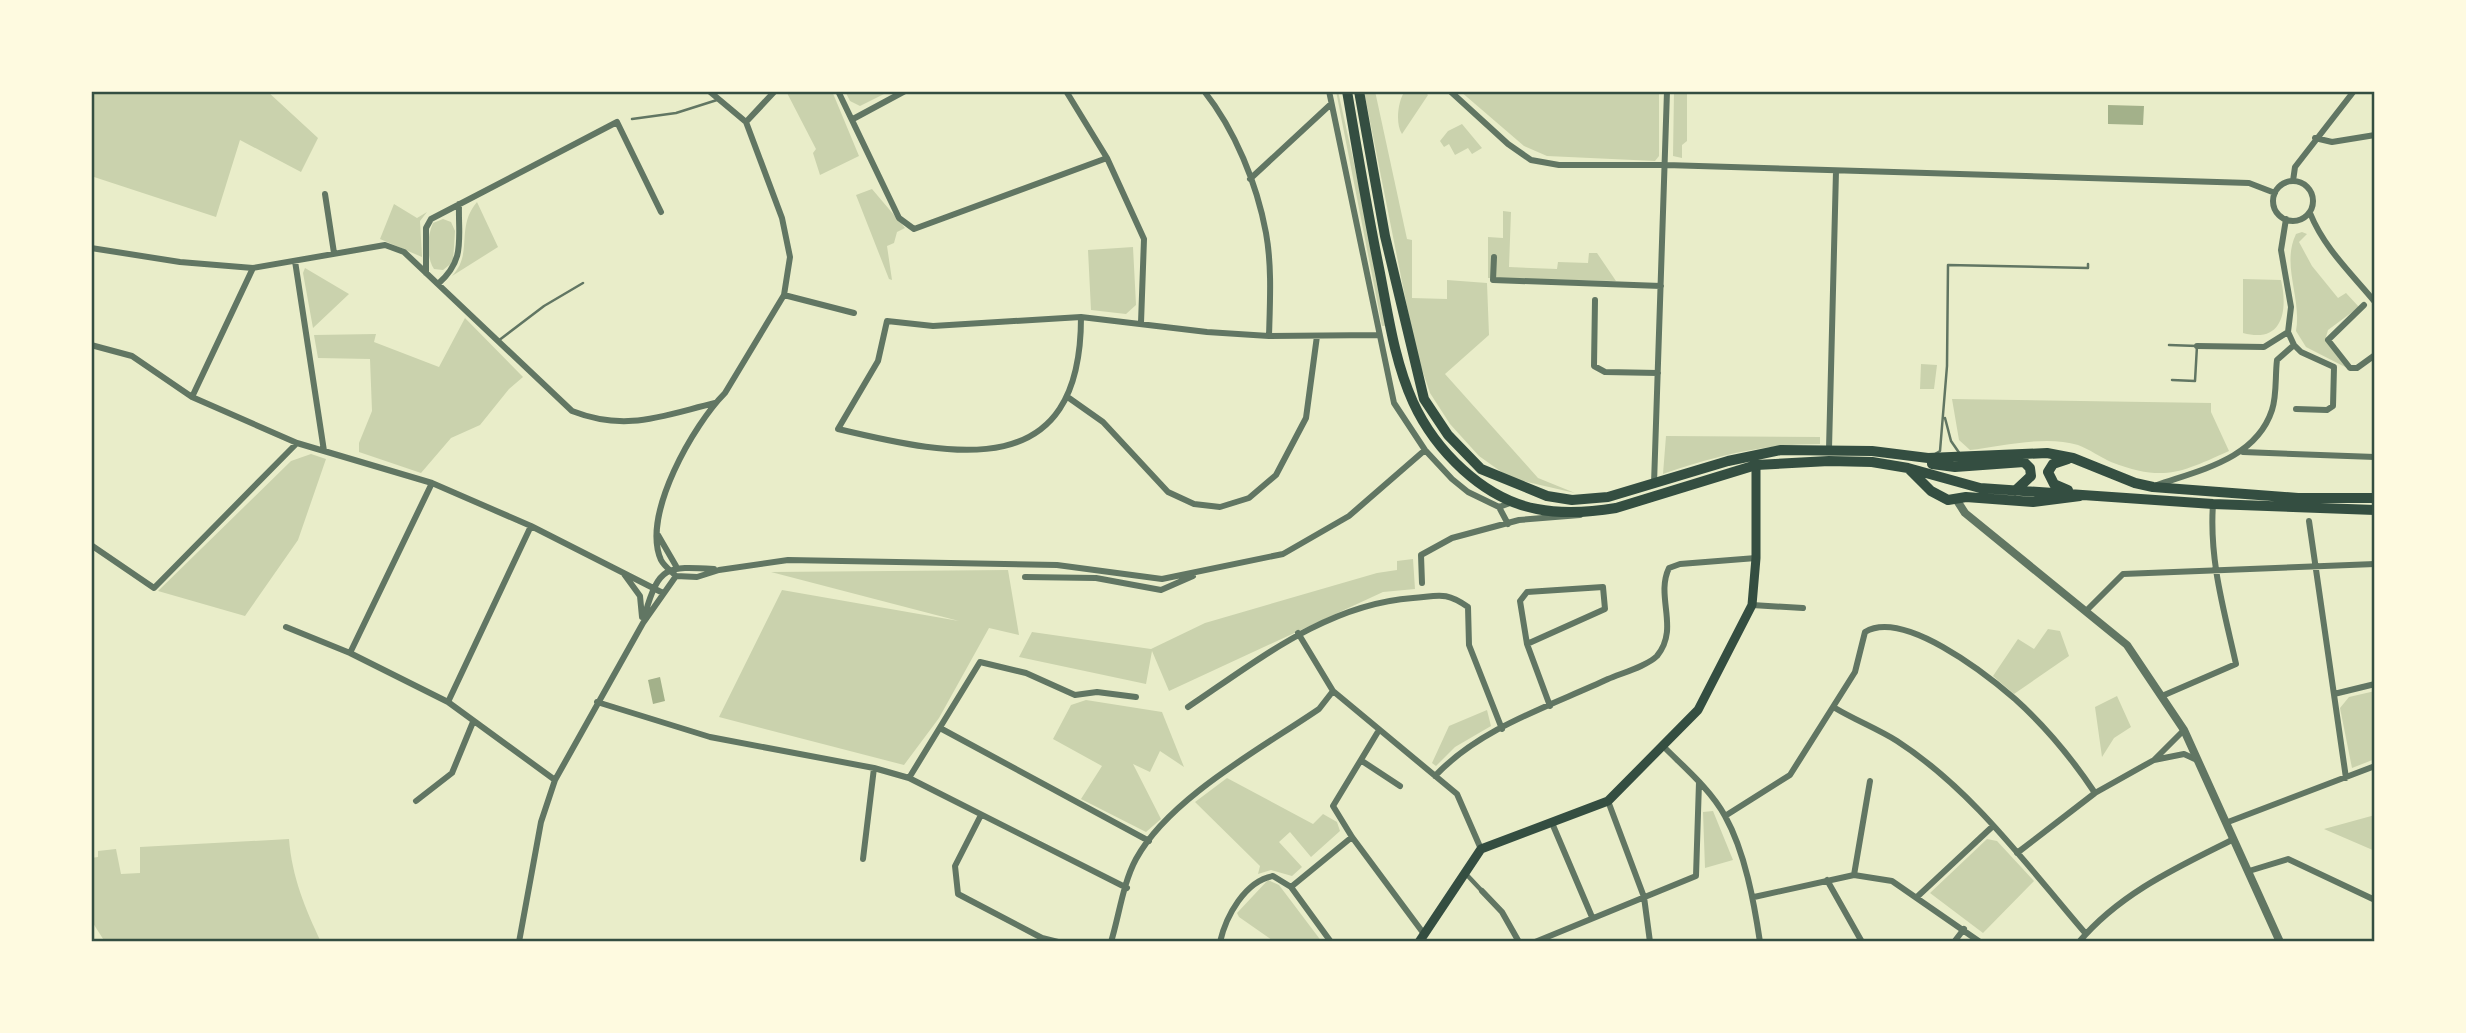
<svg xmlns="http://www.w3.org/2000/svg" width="2466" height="1033" font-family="'IBM Plex Serif',serif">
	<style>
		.green { fill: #cad2ad }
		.water { fill: #a3b18a }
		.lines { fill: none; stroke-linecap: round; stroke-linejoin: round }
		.service { stroke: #617663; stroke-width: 2.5 }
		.pedestrian { stroke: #617663; stroke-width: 4.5 }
		.minor { stroke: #617663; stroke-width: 6 }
		.tertiary { stroke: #617663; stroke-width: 8 }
		.secondary { stroke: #344e41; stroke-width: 9 }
		.trunk { stroke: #344e41; stroke-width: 10 }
		.neatline { fill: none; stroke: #344e41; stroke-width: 2.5 }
	</style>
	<rect width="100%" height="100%" fill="#e9edc9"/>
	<path class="green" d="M91,91H267L318,138L301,172L240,140L216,217L91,176Z
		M786,91H832L859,156L820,175L813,153L816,149Z
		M845,91H890L860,106L850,101Z
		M1336,91H1338L1390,326H1382Z
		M1364,91H1375L1407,239L1412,240V298L1447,299V280L1487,283L1489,335L1445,374L1538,478L1575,493L1510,478L1479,456L1450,424L1430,393L1416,352Z
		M1405,91H1424L1428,95L1402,134C1395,124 1398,100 1405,91Z
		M1460,91H1659V156L1655,161L1547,156L1524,146Z
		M1674,91H1687V141L1682,145V158L1673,156Z
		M1462,124L1482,148L1472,154L1468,148L1455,155L1449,144L1444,147L1440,141L1448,131Z
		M872,189L905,228L897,232L894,243L887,246L892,280L889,279L856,195Z
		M477,202L498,247L452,276C474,253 455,228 477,202Z
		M394,204L417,218L427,212L420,221L422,257L380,239Z
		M1503,211L1511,212L1509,267L1557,269L1558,262L1588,263L1589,253H1597L1616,281L1488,278V237L1503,238Z
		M443,219L451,222L455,231L453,262L443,270L434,269C426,257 427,236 433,223Z
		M2302,232L2307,234L2299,242L2312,266L2338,298L2346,293L2359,307L2328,330L2326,337L2349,369L2306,347L2296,331C2302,298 2281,265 2296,234Z
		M1133,247L1136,305L1126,314L1091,310L1088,250Z
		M305,268L349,294L313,328L303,273Z
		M2243,279L2281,280C2288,310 2283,344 2243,333Z
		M465,318L523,377L509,389L480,425L451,438L421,473L359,452V443L372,411L370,359L318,358L314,335L376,334L374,342L439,367Z
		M1921,364L1937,365L1934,389H1920Z
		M1952,399L2211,403V412L2229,451C2180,473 2164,482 2111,462C2100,457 2089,449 2078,445C2046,435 2002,446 1970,450L1959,440Z
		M1666,436L1820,437V444C1765,444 1714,456 1663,474Z
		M311,454L326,459L298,540L245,616L158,591L291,461Z
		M1413,559L1415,589L1383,592L1169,691L1152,651L1146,684L1019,657L1032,632L1151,649L1205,623L1377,573L1397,570V561Z
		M1008,570L1019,635L989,628L939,718L904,765L719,717L782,590L959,621L771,572Z
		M2048,629L2060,631L2069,656L2014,694L1993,676L2018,639L2034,649Z
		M2375,691V759L2352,768L2340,708L2349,697Z
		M2117,696L2131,727L2114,738L2102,757L2095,707Z
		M1086,700L1162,712L1184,767L1160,751L1150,772L1133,764L1161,819L1146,832L1081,799L1102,766L1053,739L1071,705Z
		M1487,710L1491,726L1455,747L1436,766L1432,763L1449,726Z
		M1227,778L1313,824L1323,814L1337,822L1340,831L1311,857L1290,832L1279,842L1302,867L1292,876L1271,870L1258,874L1260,866L1195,802Z
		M1713,811L1733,860L1705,868L1703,812Z
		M2375,815V851L2324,829Z
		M289,839C292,877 305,908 321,942H105L91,920V858L98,857V851L116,849L121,874L140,873V847Z
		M1987,839L1997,841L2034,881L1983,933L1930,893Z
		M1268,880L1279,885L1322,942H1275L1239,917L1237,913Z"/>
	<path class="water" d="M2108,105L2144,106L2143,125L2108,124Z
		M660,677L665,701L653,704L648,680Z"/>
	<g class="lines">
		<path class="service" d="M632,119L676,113L717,100
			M498,341L544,306L583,283
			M2169,345L2197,346L2195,381L2172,380
			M1945,418L1951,441L1960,454
			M1935,454L1940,451L1947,366L1948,265L2088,268V264"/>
		<path class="pedestrian" d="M1466,874L1482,891"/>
		<path class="minor" d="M838,91L899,218L914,229L1107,158
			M1066,91L1107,158L1144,239L1141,323
			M1204,91C1235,130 1257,184 1266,233C1272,266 1270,302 1269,336
			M1329,91L1394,403L1425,450L1452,479L1468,492L1499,507L1513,502
			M1450,91L1508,144L1531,160L1559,165H1666L2249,183L2275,193
			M853,119L905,91
			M746,122L775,91
			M2315,138L2332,142L2375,135
			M1250,179L1331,104
			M2293,181L2295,167L2354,91
			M2273 201a20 20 0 1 1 40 0a20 20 0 1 1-40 0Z
			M325,194L334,253
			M2310,213C2324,248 2351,273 2375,302
			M91,248L180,262L253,268L385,245L404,252L572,411C626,432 661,416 715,403
			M1494,257L1493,280L1661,286
			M295,261L324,451
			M426,273V228L431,219L617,122L661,212
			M438,284C466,259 458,240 459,204
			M784,295L854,313
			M1595,300L1594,366L1605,372L1658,373
			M2364,305L2328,340L2350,368H2357L2375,355
			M1081,317C1081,484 956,457 838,429L878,361L887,321L933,326L1081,317L1207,332L1269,336L1378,335
			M91,345L132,356L192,397L297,443L432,483L531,526L663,593
			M2294,345L2301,352L2334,367L2333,406L2327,410L2296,409
			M2197,346L2264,347L2288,332L2291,307L2281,250L2286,219
			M192,397L253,268
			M1069,398L1103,422L1168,492L1194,504L1220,507L1249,498L1276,475L1306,418L1317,336
			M1829,449L1836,171
			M2243,452L2375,457
			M1654,484L1667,91
			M2157,485C2200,470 2256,459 2272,410C2277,395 2275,376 2277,360L2294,345L2288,332
			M1499,507L1508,524
			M2309,521L2346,778
			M658,535L676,566
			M91,545L154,588L297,443
			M624,574L640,596L642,617
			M676,576L697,577L719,570L788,560L1057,565L1162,579L1283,554L1349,516L1425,450
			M676,576C671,571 664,566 661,560C641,515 694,424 725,393L784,295L790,257L782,218L746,122L709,91
			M1025,577L1096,578L1161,590L1193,576
			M1422,583L1421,555L1452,538L1519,520L1580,515
			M1752,605L1803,608
			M2086,611L2123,574L2375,564
			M645,614C659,566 666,566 714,569
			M286,627L350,653L448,702L555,780
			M1298,633L1333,691L1457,794L1481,849
			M1527,644L1605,609L1603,587L1527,592L1520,601L1527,644L1550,706
			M350,653L432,483
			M2334,694L2375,684
			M2162,696L2236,664C2224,610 2209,560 2213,504
			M448,702L531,526
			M597,702L710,737L874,768L909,778L1127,888
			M1188,707C1257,661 1327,604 1413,598C1439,596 1445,591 1468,607L1469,645L1502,729
			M1835,708C1855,720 1878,729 1897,741C1973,790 2028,867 2086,934
			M940,728L1149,841
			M1379,730L1333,806L1352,837L1424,934
			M1664,747C1685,768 1711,790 1725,816C1745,852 1754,902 1760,942
			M2154,760L2184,754L2197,760
			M1362,761L1400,786
			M1435,776C1480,728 1550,706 1608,679C1622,673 1647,666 1657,656C1680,628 1655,597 1669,568L1680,564L1756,558
			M909,778L980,662L1026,673L1075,695L1097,692L1136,697
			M416,801L452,773L473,722
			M1608,801L1644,897L1650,942
			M981,815L955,866L958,894L1042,938L1058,942
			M1725,816L1790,775L1855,672L1865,632C1903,609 1985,673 2015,699C2044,725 2073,760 2095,793
			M2228,822L2375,766
			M1552,823L1592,917
			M2017,853L2095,793L2154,760L2184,730
			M863,859L874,768
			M2249,871L2288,859L2375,900
			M1854,875L1870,781
			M1827,880L1862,942
			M1291,887L1352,837
			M1482,891L1502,912L1519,942
			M1918,896L1993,826
			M1754,897L1854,875L1892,881L1980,942
			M519,942L541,822L555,780L643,623L676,576
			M1111,942C1119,916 1123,883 1136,859C1169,798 1262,748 1319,709L1333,691
			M1220,942C1226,916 1245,881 1273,876L1291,887L1331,942
			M1535,942L1696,876L1699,782
			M1954,942L1964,929
			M2079,942C2120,893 2178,867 2234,839"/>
		<path class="tertiary" d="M1956,499L1965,513L2127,645L2184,730L2280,942"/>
		<path class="secondary" d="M1419,942L1481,849L1608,801L1698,710L1752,605L1756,558V465"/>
		<path class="trunk" d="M1347,91C1357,150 1367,209 1379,268C1388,313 1394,360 1413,402C1435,450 1483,499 1537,509C1562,514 1592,512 1616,508L1756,465L1829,461L1872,462L1908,468L1980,488L2213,504L2375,510
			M1359,91L1385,236L1424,399L1448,435L1481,469L1547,496L1572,500L1608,497L1728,461L1781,450L1872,451L1928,458L2047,453L2073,458L2135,483L2153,487L2298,498H2375
			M1932,464L1955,467L2024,462L2030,468L2031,476L2015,491
			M1909,469L1931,491L1948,500L1966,497L2033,502L2080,496
			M2068,490L2054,484L2048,472L2053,464L2068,459"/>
	</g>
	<rect width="2466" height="1033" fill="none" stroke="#fefae0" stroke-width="186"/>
	<rect x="93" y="93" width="2280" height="847" class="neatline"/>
</svg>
